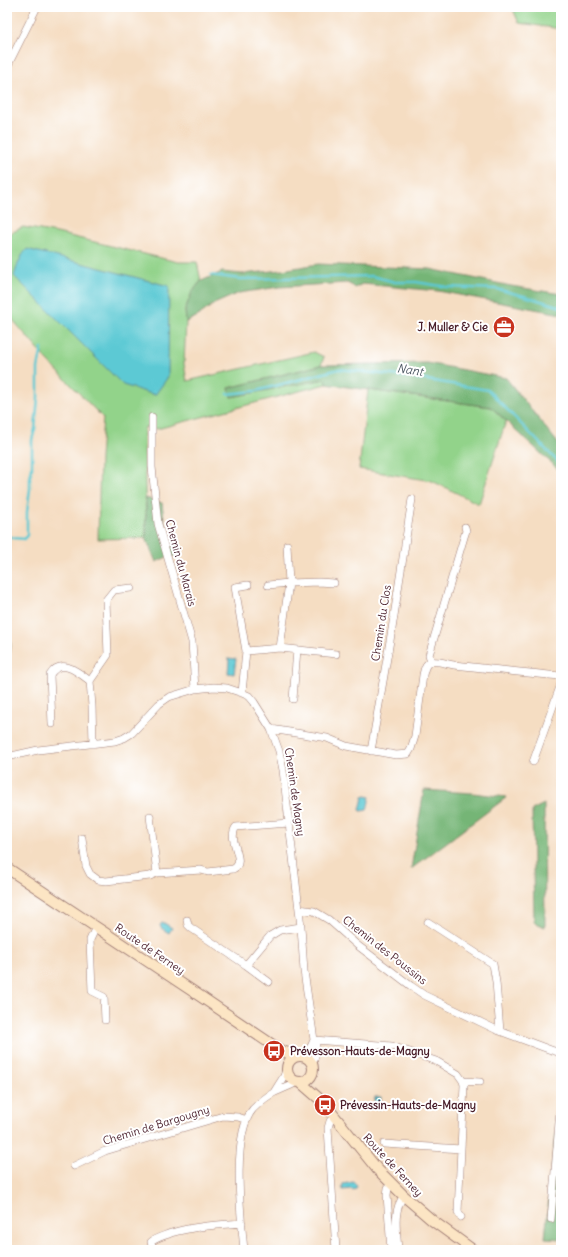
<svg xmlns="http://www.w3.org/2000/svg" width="568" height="1257" font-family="Delius,sans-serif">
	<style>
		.green { fill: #92d38a; stroke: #6e795a }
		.forest { fill: #75b576; stroke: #606a50 }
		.water { fill: #5cc9d4; stroke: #537480 }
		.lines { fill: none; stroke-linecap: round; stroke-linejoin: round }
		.stream { stroke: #5cc9d4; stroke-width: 2.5 }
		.street-casing { stroke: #a07e76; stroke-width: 8 }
		.secondary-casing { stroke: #a07e76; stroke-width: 12 }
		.street { stroke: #fff; stroke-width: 7 }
		.secondary { stroke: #fce5c4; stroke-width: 10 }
		.labels { text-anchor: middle; stroke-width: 4; stroke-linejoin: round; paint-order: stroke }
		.poi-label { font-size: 11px; font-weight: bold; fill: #4a1f2b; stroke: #fff; text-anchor: start }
		.street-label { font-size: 11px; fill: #4a1f2b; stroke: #fff }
		.water-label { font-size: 12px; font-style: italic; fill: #505a66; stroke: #fff }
	</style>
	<rect width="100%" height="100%" fill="#fff"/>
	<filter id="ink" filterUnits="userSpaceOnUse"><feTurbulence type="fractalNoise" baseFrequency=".025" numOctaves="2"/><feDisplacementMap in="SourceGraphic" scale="8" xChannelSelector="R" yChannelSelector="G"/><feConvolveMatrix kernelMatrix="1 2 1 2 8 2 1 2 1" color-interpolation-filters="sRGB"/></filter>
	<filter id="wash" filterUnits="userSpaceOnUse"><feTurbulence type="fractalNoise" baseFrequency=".012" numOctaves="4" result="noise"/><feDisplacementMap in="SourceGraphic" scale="16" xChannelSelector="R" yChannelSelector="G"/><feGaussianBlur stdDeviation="0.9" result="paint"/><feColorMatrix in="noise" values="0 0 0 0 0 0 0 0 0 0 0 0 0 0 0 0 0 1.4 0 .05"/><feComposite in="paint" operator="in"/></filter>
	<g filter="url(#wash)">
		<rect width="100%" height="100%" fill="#f5ddc2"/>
		<path class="green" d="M512,7H561V29L519,23Z
			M23,227L57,233L178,262H197L201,281L192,292L185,310L186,322L184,364L187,381L314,352L324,357L321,365L229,388L231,397L325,379L326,384L157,429L145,427L144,430L146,538L98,539L100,458L103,418L47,360L7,313V235Z
			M368,390L491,407L506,421L479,504L432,481L359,469Z"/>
		<path class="forest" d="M318,264L430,269L511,286L561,294V314L438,291L362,284L355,288L353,286L347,283L279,287L239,293L214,304L198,316L186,322L185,310L192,292L201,281L222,272L242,274L282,270Z
			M427,363L506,378L561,447V472L491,407L326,384L325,379L231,397L229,388L321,365Z
			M146,498L162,503L165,527L176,556H169L156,562L146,538Z
			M7,634C12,642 12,650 7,658Z
			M424,790L472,793L507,797L411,869Z
			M544,804L545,927L534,922L532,810Z
			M561,1132V1239L545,1238L555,1135Z"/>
		<path class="water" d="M27,249L169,286L168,377L155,395L123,385L14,276C17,267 20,256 27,249Z
			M228,658L236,659L234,674L228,673L229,660H228Z
			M366,796L370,797L367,810L361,811L360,810L363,797Z
			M162,923H164L172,928L169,933L161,928L160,925Z
			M375,1097H381L380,1109L374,1108Z
			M353,1182L355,1183L357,1187L354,1190L351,1189L343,1190L342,1187L343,1184Z"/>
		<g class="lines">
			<path class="stream" d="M211,275L240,279L372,276L395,282H416L447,287L497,289L528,297L561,307
				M227,394L256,391L339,369L409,377L488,390L561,465
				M7,536L14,538L25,539L27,535V512L30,489V478L32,468V440L35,429L38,398V368L42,348"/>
		</g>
	</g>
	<g filter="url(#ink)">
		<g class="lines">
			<g class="street-casing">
				<path id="street" d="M7,67L37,7
					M152,417V467L158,524L192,642L195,689
					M268,585L289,583L287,545
					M280,648L289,583L319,582L334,583
					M246,651L235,587L248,585
					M431,661L429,655L464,537L466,531L465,527
					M242,693L246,651L280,648L336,654
					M293,699L297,650
					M52,724L50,675C61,657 78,672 90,681
					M271,729L327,738L346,746L396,755L408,754L411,749L415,736L423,675C424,670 425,664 430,662C435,660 448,664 454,665C490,669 525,673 561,676
					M93,744L92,706L90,681L108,655L106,600L114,590L131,588
					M371,751L392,629L412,499
					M7,757L38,750L115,741L124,738L132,733L159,704L169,697L195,689L214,687L227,688L242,693L249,696L254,702L271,729L279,751L283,770L301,927L304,971L314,1040C318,1048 316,1056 312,1064
					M533,762L561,684
					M150,816L157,873
					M82,838L86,866L90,874L98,880L106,881L150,876L157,873L201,870L208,872L233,869C248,862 226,840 236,827L289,823
					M299,909L314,911L329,920L357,945L411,986L424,995L497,1030L551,1050L561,1053
					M187,920L188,925L191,928L246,965L270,936L280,930L301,927
					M428,922L493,964L496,982L500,1031
					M96,927L90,940L92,991L104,997L105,1020
					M246,965L269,982
					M314,1040L392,1046L436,1061L458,1074L463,1081L464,1085L458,1212L461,1217
					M300,1056C308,1052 311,1048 314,1040
					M463,1081L480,1082
					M274,1092L284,1076L286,1070
					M334,1117L330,1121L328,1128L336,1250
					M384,1144L461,1149
					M74,1166L105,1151L223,1116L238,1117L247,1120
					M551,1219L561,1098
					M153,1250L151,1242C157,1237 164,1236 171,1233C194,1226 217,1225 242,1223
					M244,1250C241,1218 231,1134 253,1109C259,1103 267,1096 275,1092C282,1089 290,1086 297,1082
					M391,1250L387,1195L388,1188L391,1183
					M398,1250C397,1233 392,1210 404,1196"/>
			</g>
			<g class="secondary-casing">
				<path id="secondary" d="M7,868L191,990L280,1050L296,1056
					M287 1069a13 13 0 1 1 26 0a13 13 0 1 1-26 0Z
					M300,1082L323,1102L377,1169L404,1196L433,1221L473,1250"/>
			</g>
			<use href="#street" class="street"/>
			<use href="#secondary" class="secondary"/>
		</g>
	</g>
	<defs>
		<g id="office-disc" transform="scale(1.15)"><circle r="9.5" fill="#c8321e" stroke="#fff"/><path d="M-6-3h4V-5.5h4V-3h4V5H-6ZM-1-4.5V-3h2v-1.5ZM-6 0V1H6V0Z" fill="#fff"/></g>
		<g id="bus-disc" transform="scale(1.15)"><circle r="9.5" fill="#c8321e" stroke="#fff"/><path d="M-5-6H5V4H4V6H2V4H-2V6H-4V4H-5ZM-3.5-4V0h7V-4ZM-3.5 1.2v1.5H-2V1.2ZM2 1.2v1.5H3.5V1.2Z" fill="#fff"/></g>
	</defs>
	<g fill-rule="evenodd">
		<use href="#office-disc" x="504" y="327"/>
		<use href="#bus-disc" x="274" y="1051"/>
		<use href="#bus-disc" x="325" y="1105"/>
	</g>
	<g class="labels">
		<g class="poi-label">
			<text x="488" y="331" text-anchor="end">J. Muller &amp; Cie</text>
			<text x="290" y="1055">Prévesson-Hauts-de-Magny</text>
			<text x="340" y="1109">Prévessin-Hauts-de-Magny</text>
		</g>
		<g class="street-label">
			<text transform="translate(181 563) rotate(75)" y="4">Chemin du Marais</text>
			<text transform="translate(381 623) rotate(-81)" y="4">Chemin du Clos</text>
			<text transform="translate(295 792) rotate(82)" y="4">Chemin de Magny</text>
			<text transform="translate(150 949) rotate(34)" y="4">Route de Ferney</text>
			<text transform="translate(385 950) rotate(38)" y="4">Chemin des Poussins</text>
			<text transform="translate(156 1125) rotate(-17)" y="4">Chemin de Bargougny</text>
			<text transform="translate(393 1165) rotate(47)" y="4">Route de Ferney</text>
		</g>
		<g class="water-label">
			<text transform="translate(410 370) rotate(8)" y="4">Nant</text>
		</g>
	</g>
	<rect width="568" height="1257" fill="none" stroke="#fff" stroke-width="24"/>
</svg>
